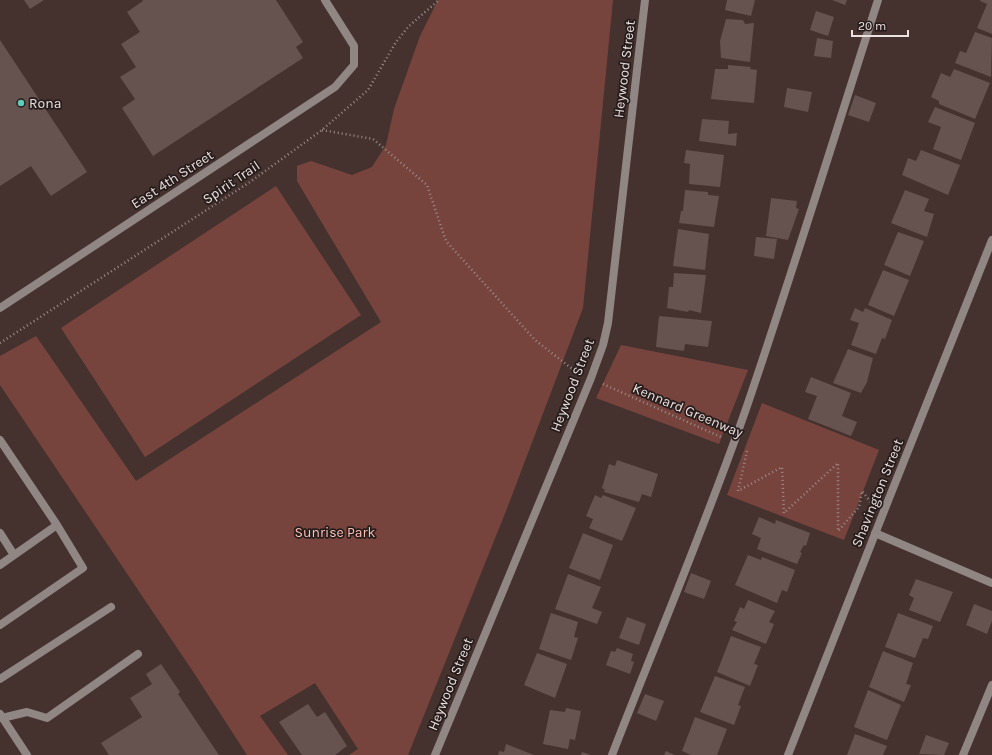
<svg xmlns="http://www.w3.org/2000/svg" width="992" height="755" font-family="Karla,sans-serif">
	<style>
		.green { fill: #77443d }
		.building { fill: #66524f }
		.lines { fill: none; stroke-linecap: round; stroke-linejoin: round }
		.path { stroke: #9c8c8a; stroke-width: 2.5; stroke-dasharray: 1 3; stroke-linecap: butt }
		.lane { stroke: #908684; stroke-width: 8 }
		.street { stroke: #908684; stroke-width: 8 }
		.poi-dot { fill: #5dceb9; stroke: #251c1b; stroke-width: 1.5 }
		.labels { text-anchor: middle; stroke-width: 3.5; stroke-linejoin: round; paint-order: stroke }
		.street-label { font-size: 14px; fill: #ece0de; stroke: #251c1b }
		.poi-label { font-size: 14px; fill: #ece0de; stroke: #251c1b; text-anchor: start }
		.park-label { font-size: 14px; fill: #fdc1b7; stroke: #251c1b }
	</style>
	<rect width="100%" height="100%" fill="#45322f"/>
	<path class="green" d="M438,0H613L583,308L506,511L408,755H349L358,749L315,683L260,716L288,755H247L194,673L0,385V356L36,336L136,481L381,322L297,181V166L311,161L352,175L372,167L386,145L394,109L420,36Z
		M276,186L361,315L145,457L61,328Z
		M621,345L748,370L719,444L596,398Z
		M762,403L879,450L844,540L727,495Z"/>
	<path class="building" d="M24,0H44L30,9Z
		M142,0H276L303,42L296,47L303,58L153,156L122,108L135,99L120,77L136,67L121,44L140,32L127,12L143,1Z
		M727,0H755L751,16L725,10Z
		M832,0H847L845,5Z
		M981,0H992V34L977,28L987,4L980,1Z
		M816,11L834,17L828,36L810,30Z
		M726,19L743,20L745,24L754,23L750,62L721,58L720,41Z
		M975,32L992,38L991,77L955,63L960,51L966,53Z
		M817,38L833,41L831,58L814,56Z
		M0,40L87,172L51,196L31,166L0,186Z
		M728,65L751,67L750,69L757,70L754,103L711,99L715,69H728Z
		M954,69L990,83L975,119L939,104V101L931,97L941,73L950,77Z
		M787,88L812,92L808,112L784,107Z
		M855,95L876,103L869,122L848,115Z
		M935,107L975,123L961,160L933,149L941,127L928,122Z
		M702,119L729,121L728,134L737,133L736,146L699,141Z
		M686,150L724,155L720,187L689,184L690,164L684,163Z
		M921,150L960,165L948,195L902,175L908,158L916,161Z
		M685,190L708,192V195L719,196L714,227L679,223L681,211H683Z
		M905,190L929,199L924,211L934,214L927,237L891,223Z
		M771,198L797,201L796,208L799,209L788,240L766,236Z
		M678,229L709,234L705,270L673,266Z
		M898,232L924,241L910,276L884,265Z
		M756,237L777,239L774,259L754,256Z
		M883,270L909,280L894,316L868,305Z
		M674,273L706,275L701,313L689,310L688,312L667,308L669,287H673Z
		M855,308L863,312L865,308L892,320L885,339L882,338L876,354L851,345L859,323L850,320Z
		M659,316L712,321L708,347L685,344L684,351L656,347Z
		M848,349L873,358L867,382L861,393L833,383Z
		M811,377L851,393L842,416L857,422L851,436L808,419L817,396L805,392Z
		M617,460L658,474L651,497L642,494L639,502L604,492L605,490L602,488L609,464L615,466Z
		M595,495L601,498L603,495L636,508L622,541L589,528L593,519L586,516Z
		M759,517L775,524L776,520L810,533L806,546L804,545L800,552L802,553L797,564L757,549L761,538L752,534Z
		M583,533L613,545L600,580L569,568Z
		M748,555L761,560L762,557L795,570L787,592L782,590L777,603L735,585Z
		M691,573L711,581L704,599L684,592Z
		M568,574L601,587L592,608L602,612L597,624L555,609Z
		M916,579L953,592L940,622L909,610L914,598L909,595Z
		M748,600L775,611L769,622L774,624L766,644L732,630L737,622L734,621L740,607L744,609Z
		M974,604L992,611V621L987,634L966,625Z
		M551,613L578,622L574,637L578,638L571,660L539,649Z
		M898,613L933,626L928,639L923,638L915,658L885,647Z
		M627,617L646,624L639,645L619,638Z
		M731,636L761,647L754,664L758,665L750,686L717,672Z
		M617,648L633,654L631,661L634,662L630,674L606,665L611,651L615,652Z
		M883,651L913,663L906,684L911,685L904,702L869,687Z
		M537,653L567,664L555,698L524,685Z
		M161,664L180,692L178,694L219,755H109L101,743L142,717L130,698L152,684L146,674Z
		M715,676L745,687L738,705L741,706L734,725L700,712Z
		M868,690L901,705L887,740L854,727Z
		M645,694L664,701L656,721L637,713Z
		M308,704L317,717L325,712L347,746L335,755H302L279,722Z
		M566,708L581,711L575,740L570,739L568,749L543,744L550,710L565,712Z
		M695,717L727,729L717,755H691L682,751Z
		M855,734L887,746L883,755H847Z
		M926,735L949,743L944,755L919,754Z
		M506,744L534,755H498L499,751L504,752Z
		M666,751L675,755H664Z
		M582,752L591,755H581Z"/>
	<g class="lines">
		<path class="path" d="M322,130L373,139L427,185L446,241L535,340L575,371
			M0,343L250,182L322,130L368,90L396,42L409,26L439,0
			M603,384L721,437
			M747,451L738,491L782,467L784,513L838,463V531L859,507L862,491L873,505"/>
		<path class="lane" d="M0,440L57,525L0,565
			M0,533L14,555
			M0,625L83,568L57,525
			M0,679L111,607
			M0,714L27,755
			M2,718L27,712L47,718L138,654
			M612,755C657,639 706,524 747,406C793,271 835,135 878,0
			M963,755L992,685"/>
		<path class="street" d="M0,308L335,87L354,65V46L325,0
			M875,533L992,583
			M435,755L591,378L603,345L608,323L645,0
			M788,755L884,511L992,240"/>
	</g>
	<circle class="poi-dot" cx="21" cy="103" r="4"/>
	<g class="labels">
		<g class="street-label">
			<text transform="translate(624 69) rotate(-83)" y="5">Heywood Street</text>
			<text transform="translate(172 179) rotate(-33)" y="5">East 4th Street</text>
			<text transform="translate(231 182) rotate(-34)" y="5">Spirit Trail</text>
			<text transform="translate(572 385) rotate(-69)" y="5">Heywood Street</text>
			<text transform="translate(688 410) rotate(23)" y="5">Kennard Greenway</text>
			<text transform="translate(877 493) rotate(-68)" y="5">Shavington Street</text>
			<text transform="translate(450 684) rotate(-68)" y="5">Heywood Street</text>
		</g>
		<g class="poi-label">
			<text x="29" y="108">Rona</text>
		</g>
		<g class="park-label">
			<text x="335" y="537">Sunrise Park</text>
		</g>
	</g>
	<path d="M852 30v6h56v-6" fill="none" stroke="#ece0de" stroke-width="2"/>
	<text x="858" y="30" font-size="12" fill="#ece0de" stroke="#251c1b" stroke-width="3" paint-order="stroke">20 m</text>
</svg>
